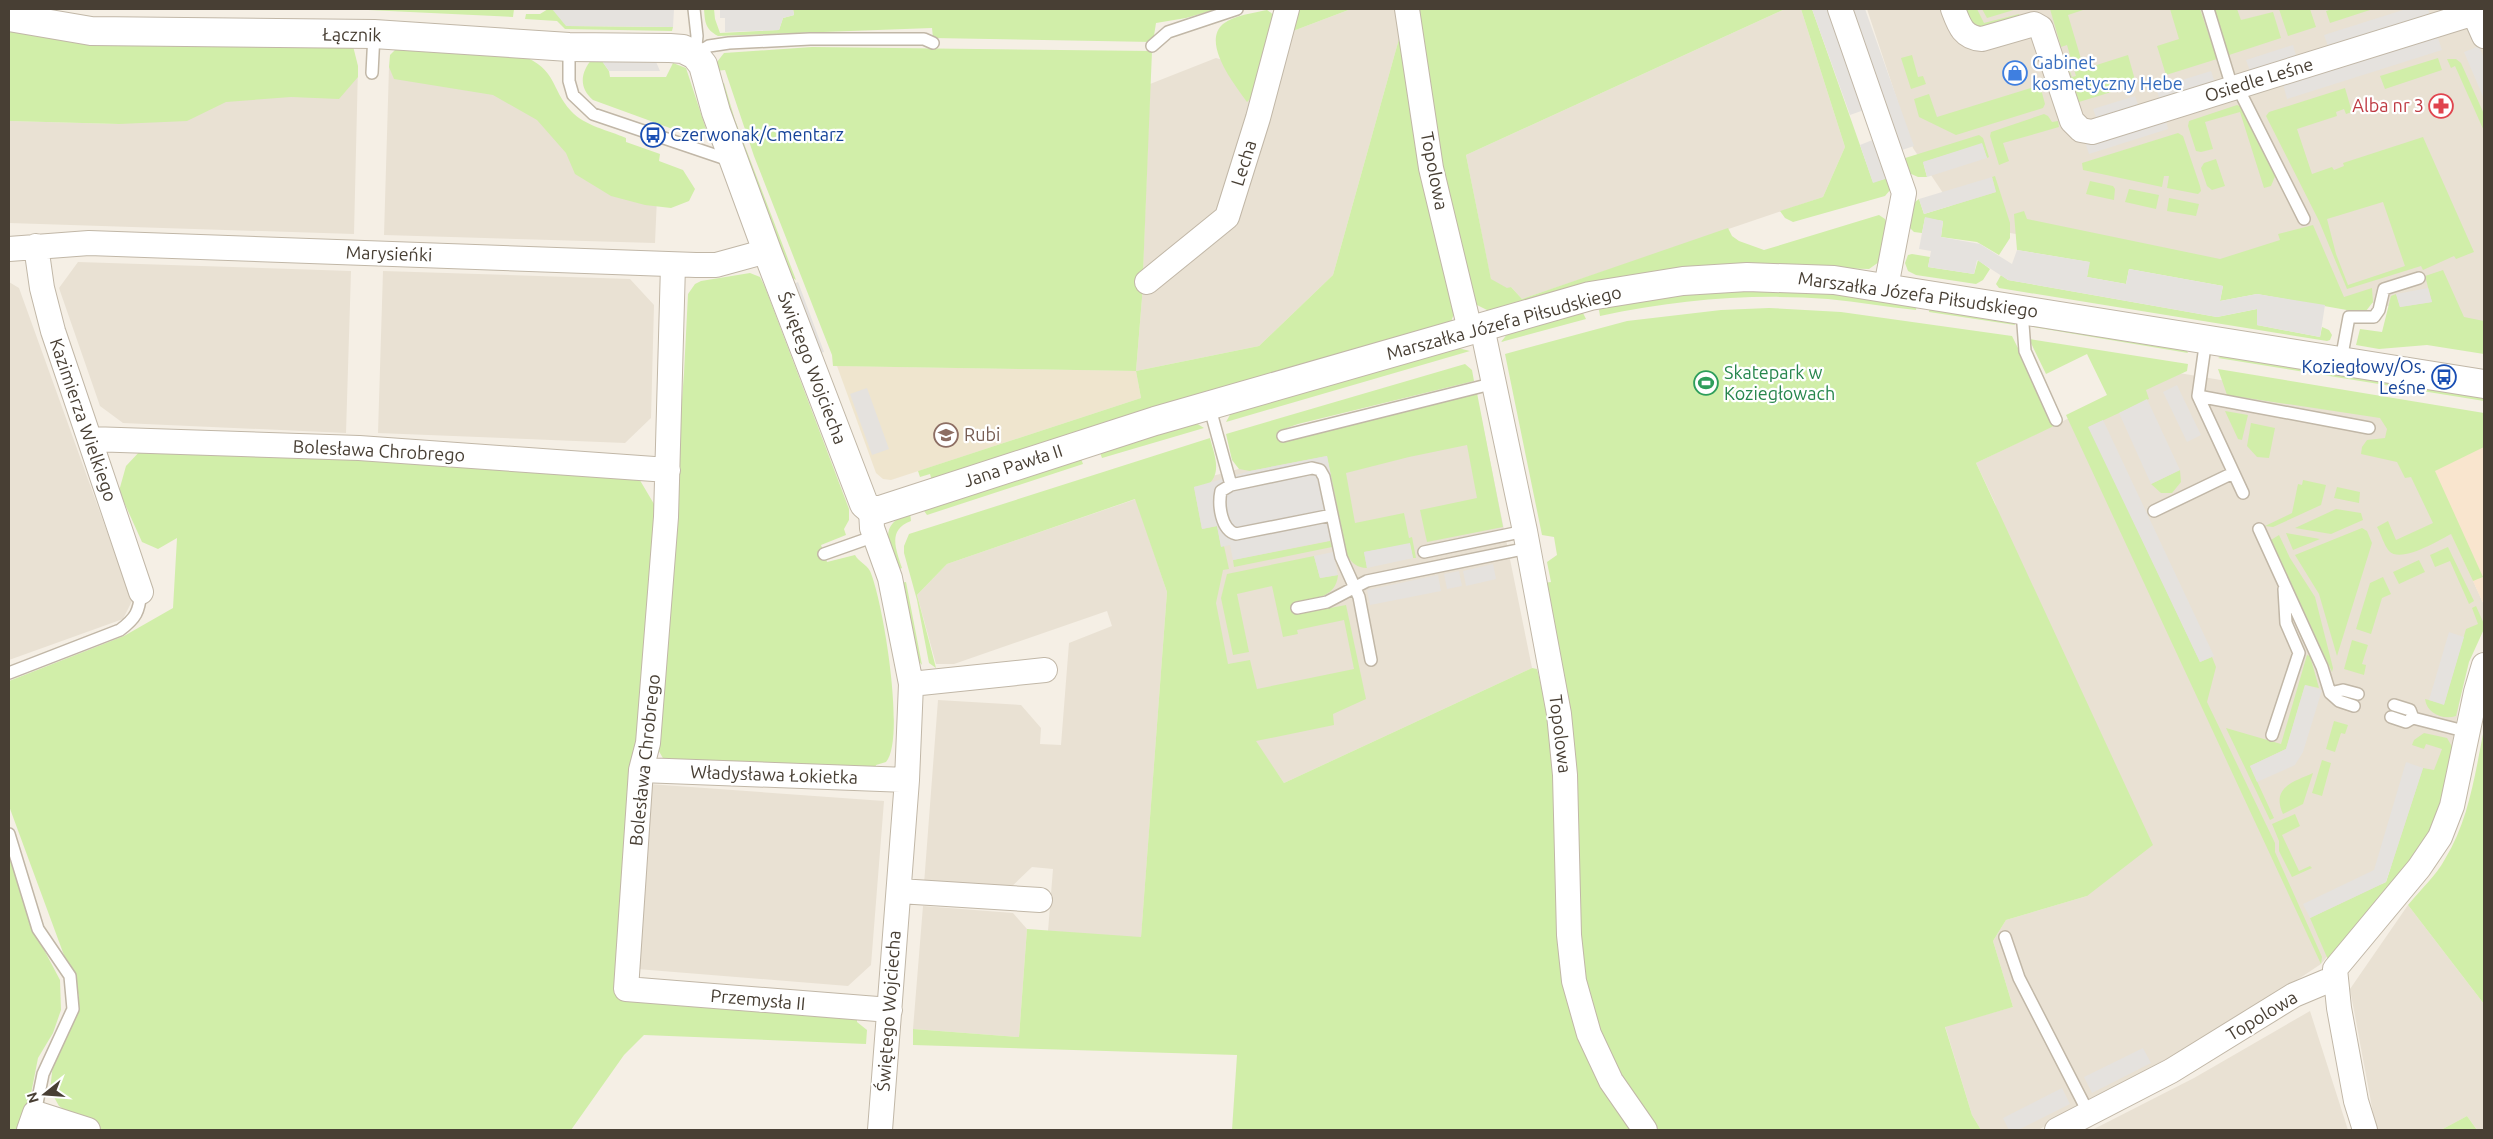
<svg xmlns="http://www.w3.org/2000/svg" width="2493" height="1139" font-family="Ubuntu,sans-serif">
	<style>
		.residential { fill: #e9e1d3 }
		.commercial { fill: #f9e5ce }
		.education { fill: #efe5ce }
		.green { fill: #d1eea9; fill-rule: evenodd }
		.parking { fill: #e5e2de }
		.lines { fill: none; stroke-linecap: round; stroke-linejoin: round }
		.service-casing { stroke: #c1b7a7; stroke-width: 14 }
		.minor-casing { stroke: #c1b7a7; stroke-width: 26 }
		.tertiary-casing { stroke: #c1b7a7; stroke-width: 30 }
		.service { stroke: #fff; stroke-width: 11 }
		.minor { stroke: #fff; stroke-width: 24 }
		.tertiary { stroke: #fff; stroke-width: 28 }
		.labels { text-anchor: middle; stroke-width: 4.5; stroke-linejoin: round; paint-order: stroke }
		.street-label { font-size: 18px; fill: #483f34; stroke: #fff }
		.shop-label { font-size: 18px; fill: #366cbe; stroke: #fff; text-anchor: start }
		.health-label { font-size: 18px; fill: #be3a42; stroke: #fff; text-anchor: end }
		.transit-label { font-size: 18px; fill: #164399; stroke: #fff; text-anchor: start }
		.leisure-label { font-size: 18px; fill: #27864d; stroke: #fff; text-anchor: start }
		.education-label { font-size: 18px; fill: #785e54; stroke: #fff; text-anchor: start }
	</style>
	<rect width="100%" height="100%" fill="#f5efe5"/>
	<path class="residential" d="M1351,9H1401L1404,21L1333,275L1259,346L1136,371L1142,298L1150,84L1216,58L1256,69L1293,31Z
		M1785,9H1801L1845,147L1823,197L1522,299L1511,287L1507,289L1491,280L1466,155Z
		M1867,9H2484V326L2139,255L2010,233L1961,220L1913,148Z
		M358,66L354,234L9,223V121L118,124Z
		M389,67L535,69L568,119L658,175L655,243L384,235Z
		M78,262L351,271L346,433L123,423L100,406L59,288Z
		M383,271L630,279L654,305L651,418L625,443L378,433Z
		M9,282L19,288L132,601L123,619L9,660Z
		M2167,371L2395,409L2484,605V626L2478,633L2465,670L2450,757L2371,904L2321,964L2235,1021L2038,1130H1981L1972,1115L1945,1026L2013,1007L1993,941L2006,920L2087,896L1995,503L1976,463Z
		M1479,406L1532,668L1284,783L1248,731L1163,489Z
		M1136,499L1167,592L1141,938L1048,931L1053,869L1032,867L1007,891L924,884L938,700L1021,705L1041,728L1040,744L1061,745L1069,643L1112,626L1107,611L954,664H936L917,595L947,564Z
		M649,784L884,801L871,965L848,986L637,969Z
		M2408,905L2484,1004V1130H2477L2467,1116L2441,1130L2376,1129L2350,989Z
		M923,906L1013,913L1027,929L1019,1037L913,1029Z
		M2310,1011L2348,1130H2092L2194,1078Z"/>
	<path class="commercial" d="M2484,442V605L2422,470Z"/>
	<path class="education" d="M837,366L1136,371L1141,398L891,480L883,479L876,473Z"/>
	<path class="green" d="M258,9H514L513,17L368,10Z
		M548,9H554L567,26L673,27L672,31L565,29L557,21L525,19L526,14H540Z
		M704,9H714L715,19L720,33L779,30L783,18L794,15L793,9H1217L1186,18L1156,23L1153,42L933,38L932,28L718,36C705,29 705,22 704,9Z
		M1296,9H1351L1293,31Z
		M1401,9H1785L1466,155L1491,279L1507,288L1511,287L1522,299L1728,228L1732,236L1739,241L1764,250L1879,215L1885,219L1887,224L1879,262L1869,269L1836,268L1491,312L1475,304L1456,308L1451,322L932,481L930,474L920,477L918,471L1141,398L1136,371L833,366L832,355L754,156L725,70L715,71L717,62L724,53L812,47L1152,51L1142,298L1136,371L1259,346L1333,275L1404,21Z
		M1801,9H1812L1873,182L1888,178L1891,189L1885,196L1793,222L1785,218L1780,211L1823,197L1845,147Z
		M1965,9H1977L1984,23L2019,14L2021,20L1973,30Z
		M1982,9H2017L1987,18Z
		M2050,9H2086L2068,15L2084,69L2128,55L2135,80L2134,85L2079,102L2064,55L2072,77L2076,76L2067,45L2061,47Z
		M2170,9H2200L2217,59L2166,75L2157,46L2179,39Z
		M2214,9H2237L2241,20L2273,12L2281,38L2229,55Z
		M2279,9H2310L2316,27L2288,36Z
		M2332,9H2373L2330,23L2326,11Z
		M1267,10L1274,15L1253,96L1247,102C1235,85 1201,43 1223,24C1234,15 1254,13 1267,10Z
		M9,29L353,46L358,66V77L339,99L291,97L226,102L187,121L119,124L9,121Z
		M398,47L521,55C558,70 550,88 571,111C585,126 608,130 626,138V142L660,154L659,161L683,170L695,189L689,201L671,208L645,205L611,196L575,174L566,153L537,120L493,95L394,79L389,67L390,55Z
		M1912,55L1918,77L1923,76L1926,84L1911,89L1901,58Z
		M2438,58L2442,70L2385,89L2380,76Z
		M592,59L602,61L609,71L610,77H666L673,63L686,68L706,129L700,139L593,100C579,88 580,73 592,59Z
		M2447,59H2456L2461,63L2484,114V131L2455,66L2451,68Z
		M724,83L735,120L796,280L787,275L718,84Z
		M2037,86L2041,89L2045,104L2043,108L1956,135L1919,117L1914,99L1929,94L1937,117Z
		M2345,88L2352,112L2346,114L2344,109L2336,112L2337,116L2297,129L2312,174L2332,167L2334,170L2344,166L2343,163L2423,137L2474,252L2456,259L2454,256L2423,270L2421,266L2347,289L2319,221L2266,116L2269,112ZM2383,202L2405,266L2348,285L2336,254L2327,219Z
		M2237,105L2242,107L2276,174L2271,186L2264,188L2240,112L2205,122L2213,149L2201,152L2196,151L2188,126L2189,121Z
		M2044,114L2048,116L2052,122L2058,121L2059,127L2003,143L2009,161L1999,165L1990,136L1991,132Z
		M2178,133L2183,136L2200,186L2201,191L2198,194L2167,188L2169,176H2164L2162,187L2083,170L2082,163Z
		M1979,135L1983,138L1989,157L1987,158L1982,144L1923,162L1927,177H1918L1909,173L1902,159Z
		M2216,159L2225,186L2212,190L2207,186L2201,168L2204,163Z
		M1995,176L2010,223V238L1999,255L1977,242L1941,237L1943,221L1925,218L1922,233L1914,232L1909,227C1910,217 1909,205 1919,199L1924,214L1996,192L1992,177Z
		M2090,181L2113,186L2115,189L2114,200L2086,194Z
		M2129,189L2159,195L2156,209L2125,202Z
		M2169,198L2199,204L2196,216L2167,211Z
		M2024,211L2027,219L2220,259L2280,240L2278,234L2313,225L2344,297L2372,288L2373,302L2366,311L2358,312L2257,294L2220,301L2223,286L2129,269L2126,284L2087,277L2089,262L2017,250L2014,214Z
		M1912,254L1930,257L1928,267L1974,274L1978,260L1990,269L1983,280L1976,284L1916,275L1908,271L1905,263L1908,255Z
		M2443,270L2464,317L2484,321V354L2427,345L2379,349L2356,345L2360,329L2382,332L2391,296L2396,294L2400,307L2432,302L2425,276Z
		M750,273L760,277L765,287L849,509V520L844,529L846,535L821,545L827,562L855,555C859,562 866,564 870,571C883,600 906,740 886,762L876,765L875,769L664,760L656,746L684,373L688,294L695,284L701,281Z
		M2001,275L2008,280L2217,317L2257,309V325L2320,337L2322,327L2329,330L2332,335L2330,340L2327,341L1999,288L1996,284Z
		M1717,290L1828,292L1917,303L1916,310C1887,307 1858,302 1828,299C1752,293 1676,300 1600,316L1599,310L1601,307Z
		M1930,305L2013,320L2015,325L1929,312Z
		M1769,308L1841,312L2012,336L2056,425L1976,463L2153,845L2087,896L2006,920L1993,941L2013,1007L1945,1027L1972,1115L1981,1130H1659L1620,1081L1592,1018L1579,966L1544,583L1551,582L1547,562L1557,555L1554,537L1542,535L1505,354L1627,321L1721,310Z
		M1582,311L1586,319L1501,342L1508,333Z
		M2038,324L2185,348L2188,353L2033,327Z
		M2029,339L2188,364L2187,371L2146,390L2149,399L2089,427L2200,662L2212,657L2216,667L2207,702L2275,843V852L2322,957L2321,964L2066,415L2107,395L2087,354L2046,374Z
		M1458,348L1470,351L1226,422L1231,413Z
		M2224,355L2484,396V401L2218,358Z
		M1465,364L1472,370L1474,381L1298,424L1281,430L1285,442L1477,393L1503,527L1427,542L1420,510L1477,498L1467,445L1409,457L1346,473L1355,523L1404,513L1409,538L1412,537L1416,558H1413L1410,544L1364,552L1367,568C1357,568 1352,563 1347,555L1327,456L1250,471L1239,469L1232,460L1226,434Z
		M2218,369L2484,413V447L2435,471L2483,577L2473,581L2451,534C2439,540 2401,564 2389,551C2384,545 2381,534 2377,527L2388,521L2396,540L2433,523L2411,477L2405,478L2397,462L2361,454L2362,447L2367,440L2385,438L2387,429L2380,418L2227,395Z
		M2225,411L2248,415L2242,440L2238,439Z
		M1196,423L1204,428L1102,458L1099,450Z
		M2251,423L2275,428L2269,458L2257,457L2247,446Z
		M1210,438C1214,454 1222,471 1209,484L1194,487L1202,529L1217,526L1221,546H1224L1229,569L1223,570L1216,603L1228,664L1250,660L1257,689L1354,669L1344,620L1297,630L1298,634L1283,637L1272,586L1237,594L1249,652L1233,655L1221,598L1227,574L1314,556L1320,578L1338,575C1336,598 1315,598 1296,602L1298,614L1346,605L1366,699L1333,714L1334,725L1256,741L1284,783L1532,668L1537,669L1556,744L1560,918L1634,1130H1232L1237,1055L913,1045V1029L1019,1037L1027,929L1141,937L1167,592L1135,499L947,564L917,595L936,668L929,663L917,600L904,553V546L909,534Z
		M142,449L615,472L638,477L654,504L657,527L620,984L857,1017V1022L867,1030L866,1044L644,1035L624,1055L571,1130H94L59,1106L50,1090L53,1064L70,1031L79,996L9,806V681L124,636L173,608L177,538L158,549L142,542L119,491L126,466Z
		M1080,456L1083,464L927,515L922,508Z
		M2180,470L2181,482L2172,493H2161L2151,484Z
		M2303,480L2326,485L2321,505L2273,527L2265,526L2292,513L2298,484L2302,485Z
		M2337,487L2360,492L2359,503L2334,498Z
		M2336,509L2361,513L2363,520L2331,534L2295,528Z
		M910,512L911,521C887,530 896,549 902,568L897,570C889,542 877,526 910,512Z
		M2362,528L2367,531L2372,543L2337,656L2319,594L2295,555Z
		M2286,533L2320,539L2293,550Z
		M2279,535L2290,558L2315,597L2333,668L2332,672L2271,540Z
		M1330,541L1332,547L1234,567L1233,560Z
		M2448,547L2474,601L2469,604L2450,561L2435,567L2430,555Z
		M2419,560L2425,572L2399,584L2393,572Z
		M2383,577L2391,594L2382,598L2371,634L2356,629L2370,583Z
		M906,582L922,665L917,659L900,583Z
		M2476,606L2484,624V629L2469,662L2456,716C2443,720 2427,714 2425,699L2444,704L2466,629L2478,624L2472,608Z
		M2352,640L2368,645L2362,664L2366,665L2364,675L2344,669Z
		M2307,655L2310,656L2319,688L2305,685L2286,749L2250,766L2274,818L2270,820L2226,728L2281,744Z
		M2334,721L2348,725L2345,734L2341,733L2335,752L2326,749Z
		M2484,729V1004L2408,905C2420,890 2436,876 2445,859C2469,820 2475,774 2484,729Z
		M2424,733L2447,738L2454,750L2446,797L2431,835L2329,962L2310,918L2386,882L2423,768L2434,770L2442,749L2426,744L2424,749L2412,745L2414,740Z
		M2322,760L2331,763L2322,796L2312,793Z
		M2313,773L2303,804L2283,814C2271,787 2293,782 2313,773Z
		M2295,814L2300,826L2282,835L2299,871L2310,866L2312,868L2292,877L2279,851V841L2272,824Z
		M9,844L24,905L41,944L60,980L61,1010L53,1033L38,1058L30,1099L20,1130H9Z
		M2467,1116L2477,1130H2441Z"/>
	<path class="parking" d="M552,9H674L673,27L566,26Z
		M720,9H793L794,15L783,18L779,30L725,32V18H720Z
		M1812,9H1829L1864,110L1850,115Z
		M1849,9H1865L1914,146L1899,151Z
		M2406,9H2428L2431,17L2329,49L2324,35Z
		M2437,35L2442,50L2287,99L2283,84Z
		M2293,45L2297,59L2251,74L2246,60Z
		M2479,46L2484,59V99L2464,52Z
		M654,57L660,71H609L602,61Z
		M2211,71L2216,86L2161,103L2156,88Z
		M2135,96L2140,110L2098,123L2093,109Z
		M2166,121L2168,129L2089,154L2085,142Z
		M1875,139L1888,178L1873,183L1860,145Z
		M1982,143L1987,158L1927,177L1923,162Z
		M1992,177L1996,192L1924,214L1919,199Z
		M1925,217L1943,221L1941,237L1980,244L2012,264L2017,250L2090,262L2087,277L2126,284L2129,269L2223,286L2220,301L2257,294L2325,305L2320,337L2257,325V309L2217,317L2008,280L1977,260L1974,274L1928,267L1931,251L1919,249Z
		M798,282L824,352L817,354L791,285Z
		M2428,288L2432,302L2400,307L2396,294Z
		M2177,385L2201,435L2187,442L2163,392Z
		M867,388L889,449L872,455L850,394Z
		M2147,399L2180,470L2151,484L2119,413Z
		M2103,420L2214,656L2200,662L2088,427Z
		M1327,456L1343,538L1233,560L1230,545L1221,547L1217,526L1202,529L1194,487L1250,471Z
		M1410,543L1413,558L1367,568L1364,552Z
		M1333,552L1338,575L1320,578L1314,556Z
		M1493,564L1496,579L1466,586L1463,571Z
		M1459,571L1462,586L1447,589L1444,574Z
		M1438,575L1441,591L1370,605L1367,590Z
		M2449,632L2464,637L2444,705L2429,700Z
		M2305,685L2322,690L2303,752L2295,765L2257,782L2250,766L2286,749Z
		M2406,762L2423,768L2386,882L2310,918L2303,904L2374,870Z
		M2143,1048L2151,1063L2092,1093L2084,1077Z
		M2062,1088L2070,1104L2018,1130H2009L2003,1118Z"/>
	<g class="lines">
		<g class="service-casing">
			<path id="service" d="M694,9L697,36L695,55
				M2208,9L2232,87
				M1152,46L1168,32L1237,9
				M569,47V81L573,95L593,114L732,161
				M695,55L709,46L729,43L810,39H924L933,43
				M372,73L374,34
				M2237,86L2304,219
				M2022,311L2025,351L2056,420
				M2206,339L2198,396L2243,493
				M2341,360L2349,317H2374L2379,310L2384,289L2419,278
				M2198,396L2369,428
				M1209,405L1231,485
				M1283,436L1495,383
				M2154,511L2233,473
				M1332,515L1236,534C1221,530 1218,505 1221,491L1231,485L1312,468L1320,470L1324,477L1341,557L1359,597L1371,660
				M2259,529L2322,667L2330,693L2339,701L2354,706
				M1424,552L1525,531
				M824,554L875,536
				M1297,608L1327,602L1367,581L1528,548
				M9,673L120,630C136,618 139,612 141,592
				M2330,693L2343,690L2358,694
				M2394,705L2410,710L2413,718
				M2391,717L2406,722L2413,718L2468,732
				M2272,735L2299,653L2286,623L2284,589
				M9,834L38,929L70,976L73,1009L43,1074L35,1113
				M2005,937L2019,978L2089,1114"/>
		</g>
		<g class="minor-casing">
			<path id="minor" d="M1407,9L1431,168L1470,330
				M1840,9L1904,193L1886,287
				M1953,9C1959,25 1963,38 1982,39L2034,24L2041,28L2072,121L2081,130L2092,132L2484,10
				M2472,9L2484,36
				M36,246L42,288L53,331L141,592
				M9,249L89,243L696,265H716L767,251
				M673,265L666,517L648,743L641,770L626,989L890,1010
				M1147,282L1227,217L1258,118L1287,9
				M1482,327L1525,531L1559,714L1565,775L1569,935L1574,981L1589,1034L1611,1081L1645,1130
				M90,439L359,448L668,470
				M871,510L872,528L890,578L911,684L907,780L880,1130
				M911,684L1045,670
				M641,770L907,780
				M899,891L1040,900
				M29,1130L35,1113L88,1130
				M2057,1130L2171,1071L2294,995L2325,982L2335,981
				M2365,1130L2356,1101L2339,1008L2335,969L2419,868L2440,837L2452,806L2476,692L2484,665"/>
		</g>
		<g class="tertiary-casing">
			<path id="tertiary" d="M9,17L91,31L374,34L569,47L670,48L683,49L695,55L703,65L716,112L767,251L864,504L871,510H880L1155,421L1590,296L1683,281L1747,277L1834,280L2484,384"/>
		</g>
		<use href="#service" class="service"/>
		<use href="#minor" class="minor"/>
		<use href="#tertiary" class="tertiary"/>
	</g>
	<defs>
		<g id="shop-ring" transform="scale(1.25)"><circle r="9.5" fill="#fff" stroke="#3f7fe0" stroke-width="1.5"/><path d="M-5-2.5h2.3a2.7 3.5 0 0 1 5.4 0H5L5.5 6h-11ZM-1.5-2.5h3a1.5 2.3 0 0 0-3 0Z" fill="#3f7fe0"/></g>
		<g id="pharmacy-ring" transform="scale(1.25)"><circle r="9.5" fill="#fff" stroke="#e0444e" stroke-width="1.5"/><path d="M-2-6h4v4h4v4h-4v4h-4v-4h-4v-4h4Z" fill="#e0444e"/></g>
		<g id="bus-ring" transform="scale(1.25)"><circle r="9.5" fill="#fff" stroke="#1a4fb4" stroke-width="1.5"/><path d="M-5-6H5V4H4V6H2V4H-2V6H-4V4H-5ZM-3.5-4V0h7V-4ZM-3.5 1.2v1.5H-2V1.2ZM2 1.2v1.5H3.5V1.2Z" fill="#1a4fb4"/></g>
		<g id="stadium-ring" transform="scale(1.25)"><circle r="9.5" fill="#fff" stroke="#2e9e5b" stroke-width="1.5"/><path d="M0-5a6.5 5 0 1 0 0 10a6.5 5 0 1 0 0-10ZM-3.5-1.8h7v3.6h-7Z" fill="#2e9e5b"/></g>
		<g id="school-ring" transform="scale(1.25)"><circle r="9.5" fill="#fff" stroke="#8d6e63" stroke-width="1.5"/><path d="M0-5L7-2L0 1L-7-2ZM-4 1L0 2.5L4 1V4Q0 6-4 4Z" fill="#8d6e63"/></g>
	</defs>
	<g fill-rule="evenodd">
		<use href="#shop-ring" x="2015" y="73"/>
		<use href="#pharmacy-ring" x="2441" y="106"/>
		<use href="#bus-ring" x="653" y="135"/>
		<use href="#bus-ring" x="2444" y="377"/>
		<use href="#stadium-ring" x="1706" y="383"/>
		<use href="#school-ring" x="946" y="435"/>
	</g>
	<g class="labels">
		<g class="street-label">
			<text transform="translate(352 35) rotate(1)" y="6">Łącznik</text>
			<text transform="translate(2259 80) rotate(-17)" y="6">Osiedle Leśne</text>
			<text transform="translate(1244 163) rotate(-73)" y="6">Lecha</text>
			<text transform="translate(1434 171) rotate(79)" y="6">Topolowa</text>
			<text transform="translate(389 254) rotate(2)" y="6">Marysieńki</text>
			<text transform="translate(1918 295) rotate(8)" y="6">Marszałka Józefa Piłsudskiego</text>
			<text transform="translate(1504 323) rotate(-15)" y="6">Marszałka Józefa Piłsudskiego</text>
			<text transform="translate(812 368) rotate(69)" y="6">Świętego Wojciecha</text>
			<text transform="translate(83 420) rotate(71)" y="6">Kazimierza Wielkiego</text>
			<text transform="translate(379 451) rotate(3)" y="6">Bolesława Chrobrego</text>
			<text transform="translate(1013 466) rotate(-18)" y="6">Jana Pawła II</text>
			<text transform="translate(1560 734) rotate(83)" y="6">Topolowa</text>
			<text transform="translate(645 760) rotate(-84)" y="6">Bolesława Chrobrego</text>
			<text transform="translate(774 775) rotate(2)" y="6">Władysława Łokietka</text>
			<text transform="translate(758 1000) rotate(5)" y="6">Przemysła II</text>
			<text transform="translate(889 1011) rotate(-86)" y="6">Świętego Wojciecha</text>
			<text transform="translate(2262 1016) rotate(-31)" y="6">Topolowa</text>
		</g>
		<g class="shop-label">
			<text x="2032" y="69">Gabinet<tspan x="2032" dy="21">kosmetyczny Hebe</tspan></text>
		</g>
		<g class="health-label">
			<text x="2424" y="112">Alba nr 3</text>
		</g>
		<g class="transit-label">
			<text x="670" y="141">Czerwonak/Cmentarz</text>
			<text x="2426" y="373" text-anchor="end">Koziegłowy/Os.<tspan x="2426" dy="21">Leśne</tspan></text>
		</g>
		<g class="leisure-label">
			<text x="1724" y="379">Skatepark w<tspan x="1724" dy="21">Koziegłowach</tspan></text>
		</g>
		<g class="education-label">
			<text x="964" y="441">Rubi</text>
		</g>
	</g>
	<rect width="2493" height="1139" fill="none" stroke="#483f34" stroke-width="20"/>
	<g transform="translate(45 1094) rotate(253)" stroke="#ffffff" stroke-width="4" paint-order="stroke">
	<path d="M0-4L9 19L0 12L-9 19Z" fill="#483f34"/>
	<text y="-8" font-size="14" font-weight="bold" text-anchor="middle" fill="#483f34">N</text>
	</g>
</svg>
